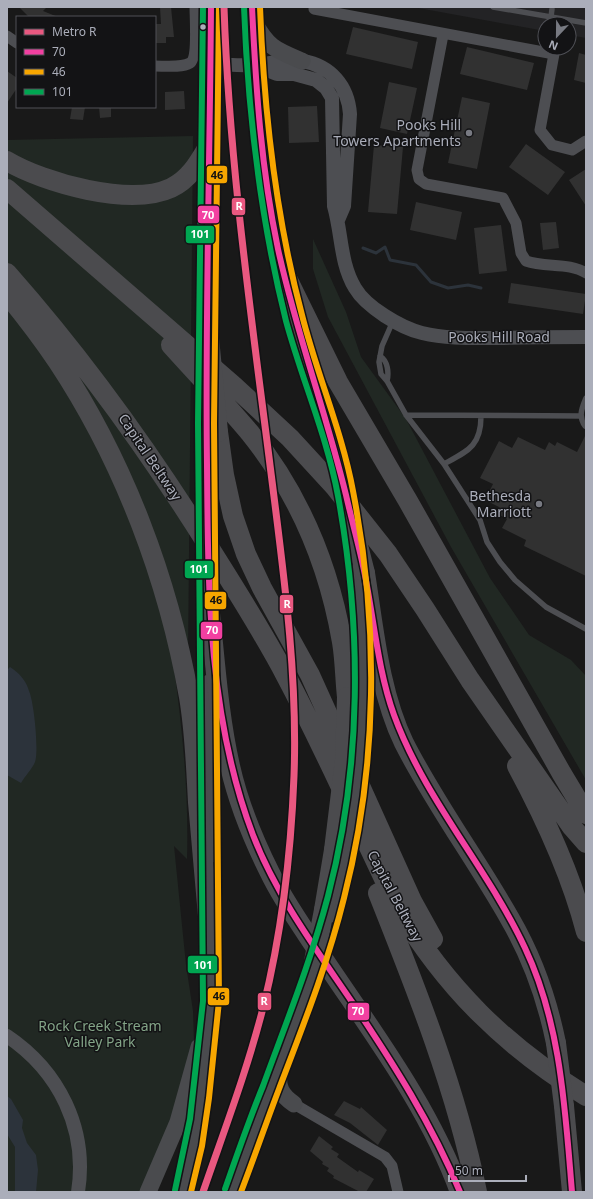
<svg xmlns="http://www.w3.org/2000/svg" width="593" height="1199" font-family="'Noto Sans',sans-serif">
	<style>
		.built { fill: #232325 }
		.green { fill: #212823 }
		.water { fill: #2c333b }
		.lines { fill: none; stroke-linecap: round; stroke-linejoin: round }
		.stream { stroke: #2c333b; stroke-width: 3 }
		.building { fill: #313131 }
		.service { stroke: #4d4e52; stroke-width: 5.5 }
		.minor { stroke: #4d4e52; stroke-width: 11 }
		.tertiary { stroke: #4d4e52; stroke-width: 14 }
		.primary { stroke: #4a4b4e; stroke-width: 17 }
		.motorway { stroke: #4b4b4e; stroke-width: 20 }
		.primary-bridge { stroke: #4a4b4e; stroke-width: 17 }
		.motorway-bridge { stroke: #4b4b4e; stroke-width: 20 }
		.bus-1-casing { stroke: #131315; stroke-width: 9 }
		.bus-2-casing { stroke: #131315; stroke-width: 9 }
		.bus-3-casing { stroke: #131315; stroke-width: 9 }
		.bus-1 { stroke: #f240a1; stroke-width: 6 }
		.bus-2 { stroke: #f7a600; stroke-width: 6 }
		.bus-3 { stroke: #00a651; stroke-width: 6 }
		.metro-1-casing { stroke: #131315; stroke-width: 10 }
		.metro-1 { stroke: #e95880; stroke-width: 7 }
		.bus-dot { fill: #abaeba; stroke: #131315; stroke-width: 1.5 }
		.poi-dot { fill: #787a82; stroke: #131315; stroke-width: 1.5 }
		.labels { text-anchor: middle; stroke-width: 3; stroke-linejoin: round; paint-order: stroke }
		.poi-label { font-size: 14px; fill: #abaeba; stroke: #131315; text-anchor: end }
		.street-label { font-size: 14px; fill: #abaeba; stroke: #131315 }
		.park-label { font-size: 14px; fill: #83a487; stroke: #131315 }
		.line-badge { stroke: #131315; stroke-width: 1.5 }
		.badge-label { font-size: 11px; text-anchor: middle; font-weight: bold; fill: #fff }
		.pale-badge-label { font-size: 11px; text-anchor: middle; font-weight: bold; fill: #111 }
	</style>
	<rect width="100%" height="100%" fill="#191919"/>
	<path class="built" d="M413,7H586V38L569,35V24H545V31Z"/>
	<path class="green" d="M193,136L188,657L173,660C182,726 189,792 187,859L174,846L186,965L193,1011L194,1043L155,1192H7V140Z
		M313,239L346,312L361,357L406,419L490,578L529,635L571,660L586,676V780L451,547L328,317L313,269Z"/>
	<path class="water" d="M10,667C19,673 26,680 29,691C34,702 39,751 35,762C32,769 25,776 21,783L7,775V670Z
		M7,1096L11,1099L23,1120L22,1128L27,1143L36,1155L38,1170L36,1192H15V1147L7,1134Z"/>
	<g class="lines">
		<path class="stream" d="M363,248L376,253L385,247L390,260L416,265L431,282L448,288L468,285L481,288"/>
	</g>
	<path class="building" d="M19,7H47L43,11L58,17H29Z
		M160,7H171L174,37H166V43H156L155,24H161Z
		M353,27L418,42L412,69L346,54Z
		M467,47L534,63L527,90L460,74Z
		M579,53L586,55V83L574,80Z
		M7,71L17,78V88L7,103Z
		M389,82L417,88L407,134L380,128Z
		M184,91L185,109L165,110V92Z
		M462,97L490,103L477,169L448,163Z
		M317,106L319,142L289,143L288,107Z
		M72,107H85L83,120L70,119Z
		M99,107H111V117L100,118Z
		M526,144L565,172L548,195L509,167Z
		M374,145L403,147L397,214L368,212Z
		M586,169V206L569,180Z
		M416,202L462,212L456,240L410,230Z
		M556,222L559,248L543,250L540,223Z
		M501,225L507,271L479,274L474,228Z
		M511,283L586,294L583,314L508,303Z
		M586,434V576L524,546L526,540L502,528L507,519L496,513L499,507L485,500L493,484L480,478L499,441L512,448L518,437L545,450L549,442L555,446L557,442L577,452Z
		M344,1101L360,1109L361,1107L387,1130L378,1145L350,1123L334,1115Z
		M319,1136L333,1147L331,1149L339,1154L337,1157L358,1172L359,1170L374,1179L366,1192H360L333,1178L334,1176L327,1171L329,1168L322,1164L323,1162L310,1151Z"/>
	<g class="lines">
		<path class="service" d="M493,7L586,23
			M551,17L552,9
			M393,321L382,346L379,362L381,374L387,381L406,415L444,464L480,520L487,542L500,562L515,580L546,607L586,629
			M380,356C388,361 389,373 387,381
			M406,415L581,416
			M585,426C578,416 582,408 586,398
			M444,464C468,451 481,446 481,416"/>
		<path class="minor" d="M314,9L554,54L540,130L552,145L572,150L586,141
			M443,35L417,170L419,179L426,184L503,198L516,223L521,253L526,261C545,268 569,262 586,273
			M7,36L17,43
			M155,66C164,66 182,68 190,63C198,58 195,17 195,7
			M294,1104L385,1157L392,1166L398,1192"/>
		<path class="tertiary" d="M210,64C224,64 239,66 253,65C269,64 286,59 303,61C331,66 348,86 350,114L344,206L338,220
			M254,65L277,74H294L316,80L326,88L332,98L334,206C342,234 340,263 355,288C366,307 401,328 422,333C447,339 472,338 498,338C527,337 557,337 586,337
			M7,1036C59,1071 88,1129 78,1192"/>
		<path class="primary" d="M252,7C253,26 253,45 254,65C257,117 263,170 272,221C288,313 321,400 344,490
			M254,22C268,48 276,50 302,61
			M207,317L211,7
			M206,423V480
			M356,573L363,660L361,719
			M209,683L211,854
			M331,914L343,870
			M279,1071C277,1087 281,1095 294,1104
			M148,1192L178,1122L199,1047
			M183,1192C206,1109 212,1022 211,937
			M232,1192L310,982"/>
		<path class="motorway" d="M7,161C44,183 130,207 171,188C190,179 199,162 209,145
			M7,189L234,386L290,438L335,487L388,554L425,609L470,680L572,827L586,843
			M281,266L338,382L408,501L562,774L586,814
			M7,273C83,359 149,451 209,547C236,590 263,632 286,676C326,751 360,830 397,906C446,988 505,1046 586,1096
			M7,294C25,316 42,338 58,362C124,462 168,579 189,697C195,732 196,767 198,802C202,852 207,901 211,950
			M171,345C197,374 225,403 250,433C299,494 329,566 342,642C345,660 345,679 347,697
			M218,432L224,475L233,516L246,554L262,588L310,675L412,901L433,939
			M365,573C374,629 379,691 404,743C435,804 476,859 510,919C532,957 547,999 556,1043
			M209,604C215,658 218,713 230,766C238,802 253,839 270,873C283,900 301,925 318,951C369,1028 428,1104 460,1192
			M517,766C545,818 571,874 586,932
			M378,893C417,991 456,1089 477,1192
			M324,910L334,850
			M564,1106L572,1192"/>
		<path class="primary-bridge" d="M206,423V387
			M206,480L209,604
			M343,870L353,818L361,719"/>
		<path class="motorway-bridge" d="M207,317L218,432
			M344,490L365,573
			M334,850L345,760L347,697
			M310,982L324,910
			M556,1043L564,1106"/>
		<g class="bus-1-casing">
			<path id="bus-1" d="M211,7C210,159 205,312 207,464C208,589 208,717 253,835C276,895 316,949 352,1002C393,1063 432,1124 460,1192
				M252,7C256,89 261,168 278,249C296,332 326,412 346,495C353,526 362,556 367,586C375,629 379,673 394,715C425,800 487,867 525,948C561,1024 565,1109 572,1192"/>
		</g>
		<g class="bus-2-casing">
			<path id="bus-2" d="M191,1192L202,1146L209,1098L219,1001L214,423L219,7
				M241,1192C254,1158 266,1123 279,1089C303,1026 328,963 344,898C378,765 379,625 353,491C342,431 317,375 302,315C275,214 264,112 260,7"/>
		</g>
		<g class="bus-3-casing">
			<path id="bus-3" d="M225,1189C237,1155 249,1120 263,1086C286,1023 311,961 328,896C362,766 362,628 338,496C327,436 302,380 286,321C260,217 248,114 244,7
				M175,1190L190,1119L203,1001L198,423L203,7"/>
		</g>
		<use href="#bus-1" class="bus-1"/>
		<use href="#bus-2" class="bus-2"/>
		<use href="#bus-3" class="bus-3"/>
		<g class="metro-1-casing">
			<path id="metro-1" d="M203,1192C224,1131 247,1071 263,1008C282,932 291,854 294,776C298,669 282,562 269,457C250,307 229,158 224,7"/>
		</g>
		<use href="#metro-1" class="metro-1"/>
	</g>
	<circle class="bus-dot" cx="203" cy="27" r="3.5"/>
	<g class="poi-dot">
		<circle cx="469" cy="133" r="4"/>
		<circle cx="539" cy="504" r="4"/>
	</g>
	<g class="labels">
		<g class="poi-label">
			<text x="461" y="130">Pooks Hill<tspan x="461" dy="16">Towers Apartments</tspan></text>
			<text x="531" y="501">Bethesda<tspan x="531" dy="16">Marriott</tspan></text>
		</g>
		<g class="street-label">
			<text x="499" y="342">Pooks Hill Road</text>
			<text transform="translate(150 457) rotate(56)" y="5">Capital Beltway</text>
			<text transform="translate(395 896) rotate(62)" y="5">Capital Beltway</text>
		</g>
		<g class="park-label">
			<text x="100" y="1031">Rock Creek Stream<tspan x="100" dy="16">Valley Park</tspan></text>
		</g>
	</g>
	<g class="line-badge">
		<rect x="206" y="165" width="22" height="19" rx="4" fill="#f7a600"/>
		<rect x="231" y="197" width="15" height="19" rx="4" fill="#e95880"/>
		<rect x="197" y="205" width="23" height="19" rx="4" fill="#f240a1"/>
		<rect x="185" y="225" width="30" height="19" rx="4" fill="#00a651"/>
		<rect x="184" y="560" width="30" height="19" rx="4" fill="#00a651"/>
		<rect x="204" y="591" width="23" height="19" rx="4" fill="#f7a600"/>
		<rect x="279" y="594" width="15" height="20" rx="4" fill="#e95880"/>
		<rect x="200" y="621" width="23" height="19" rx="4" fill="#f240a1"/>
		<rect x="187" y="955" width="31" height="19" rx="4" fill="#00a651"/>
		<rect x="207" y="987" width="23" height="19" rx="4" fill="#f7a600"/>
		<rect x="257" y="992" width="15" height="19" rx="4" fill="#e95880"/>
		<rect x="347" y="1002" width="23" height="19" rx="4" fill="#f240a1"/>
	</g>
	<g class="badge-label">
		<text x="239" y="210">R</text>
		<text x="208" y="219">70</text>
		<text x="200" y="238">101</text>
		<text x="199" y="573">101</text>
		<text x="287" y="608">R</text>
		<text x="212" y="634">70</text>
		<text x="203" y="969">101</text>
		<text x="264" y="1005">R</text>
		<text x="358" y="1015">70</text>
	</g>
	<g class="pale-badge-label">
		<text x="217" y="179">46</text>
		<text x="216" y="604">46</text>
		<text x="219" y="1000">46</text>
	</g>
	<rect width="593" height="1199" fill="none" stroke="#abaeba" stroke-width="16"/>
	<rect x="16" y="16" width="140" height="92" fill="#131315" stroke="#505157"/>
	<rect x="24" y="29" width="20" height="6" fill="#e95880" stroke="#505157"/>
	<text x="52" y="36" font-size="12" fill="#abaeba">Metro R</text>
	<rect x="24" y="49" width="20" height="6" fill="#f240a1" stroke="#505157"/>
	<text x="52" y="56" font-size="12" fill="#abaeba">70</text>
	<rect x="24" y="69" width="20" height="6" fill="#f7a600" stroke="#505157"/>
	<text x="52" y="76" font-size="12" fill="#abaeba">46</text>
	<rect x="24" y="89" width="20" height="6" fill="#00a651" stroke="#505157"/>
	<text x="52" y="96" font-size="12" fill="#abaeba">101</text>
	<g transform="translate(557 36) rotate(202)"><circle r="19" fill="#131315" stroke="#505157"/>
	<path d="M0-3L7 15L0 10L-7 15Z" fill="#787a82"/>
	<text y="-6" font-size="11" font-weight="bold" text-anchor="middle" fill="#abaeba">N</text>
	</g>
	<path d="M449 1175v6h77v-6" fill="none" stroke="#abaeba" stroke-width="2"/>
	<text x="455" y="1175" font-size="12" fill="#abaeba" stroke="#131315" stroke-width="3" paint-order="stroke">50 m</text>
</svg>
